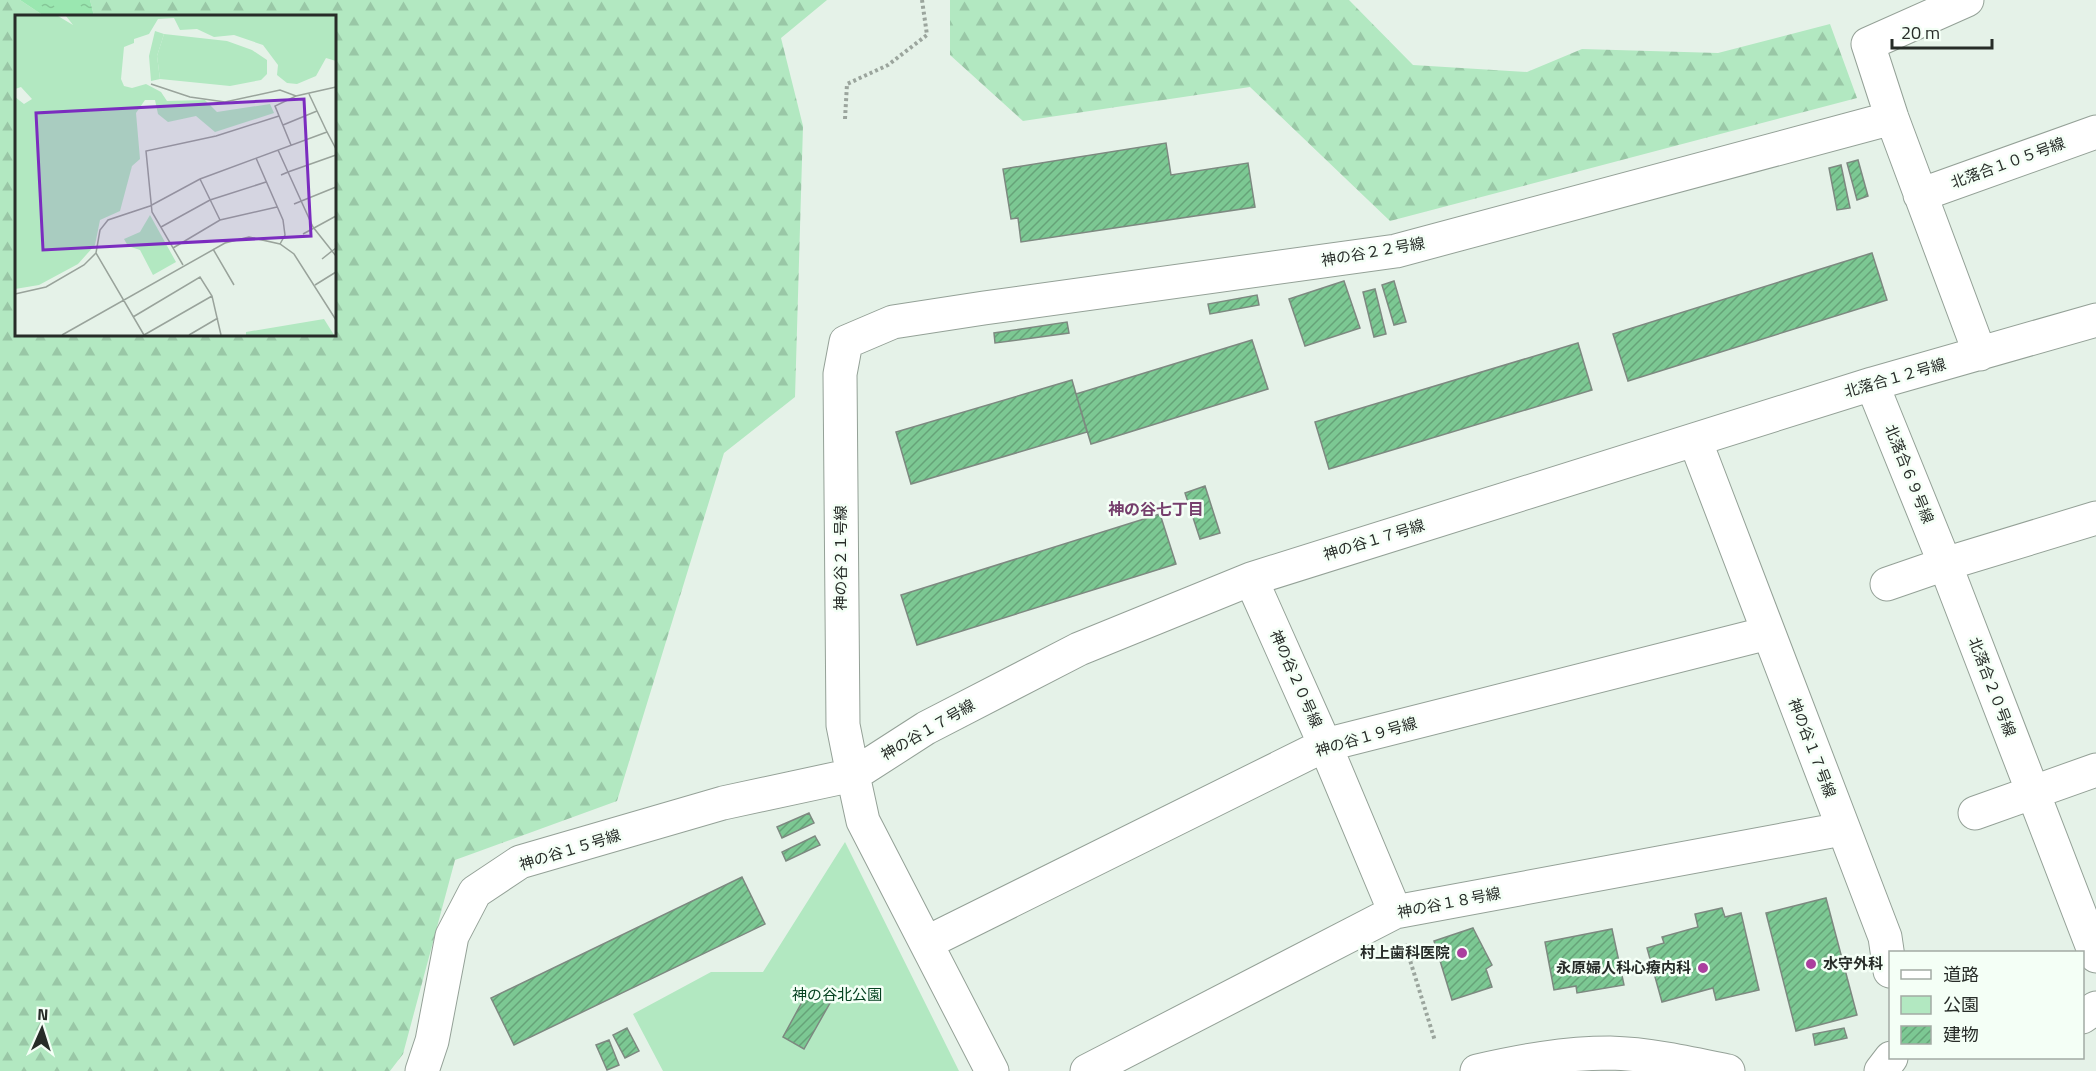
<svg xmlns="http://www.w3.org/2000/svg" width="2096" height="1071" font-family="'Titillium Web','Noto Sans JP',sans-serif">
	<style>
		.forest { fill: url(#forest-firs) }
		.park { fill: #b2e8c1 }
		.water { fill: url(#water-ripples) }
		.building { fill: url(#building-hatch); stroke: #7d8980; stroke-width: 1.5 }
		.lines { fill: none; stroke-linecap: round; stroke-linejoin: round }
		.minor-casing { stroke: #94a197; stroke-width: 35 }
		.tertiary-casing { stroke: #94a197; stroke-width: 35 }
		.path { stroke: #9ba59d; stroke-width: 4; stroke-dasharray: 3 3; stroke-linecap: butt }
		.minor { stroke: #fff; stroke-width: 33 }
		.tertiary { stroke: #fff; stroke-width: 33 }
		.poi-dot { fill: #ab3f9e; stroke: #f4fff6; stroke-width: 2 }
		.labels { text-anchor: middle; stroke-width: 5; stroke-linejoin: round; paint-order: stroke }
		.street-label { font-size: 15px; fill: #272c28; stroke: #f4fff6 }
		.poi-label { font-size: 15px; font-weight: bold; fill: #272c28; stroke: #f4fff6; text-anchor: end }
		.park-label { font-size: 15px; fill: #054220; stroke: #f4fff6 }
		.neighbourhood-label { font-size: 16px; font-weight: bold; fill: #753e6c; stroke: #f4fff6 }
		.inset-road { fill: none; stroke: #99a39b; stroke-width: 1.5 }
		.view { fill: #7b2cbf; fill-opacity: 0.15; stroke: #7b2cbf; stroke-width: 3 }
		.inset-edge { fill: none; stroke: #272c28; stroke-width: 3 }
	</style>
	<defs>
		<pattern id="forest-firs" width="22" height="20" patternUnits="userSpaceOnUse" patternTransform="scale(1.5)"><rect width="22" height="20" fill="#b2e8c1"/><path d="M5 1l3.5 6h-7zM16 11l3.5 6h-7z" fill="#99c7a6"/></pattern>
		<pattern id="water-ripples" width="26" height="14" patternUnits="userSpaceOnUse" patternTransform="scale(1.5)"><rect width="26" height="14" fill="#9ae7b0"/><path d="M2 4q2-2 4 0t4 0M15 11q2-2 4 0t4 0" fill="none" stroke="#85c697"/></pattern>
		<pattern id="building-hatch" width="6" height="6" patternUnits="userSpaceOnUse" patternTransform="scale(1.5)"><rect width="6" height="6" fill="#7cc893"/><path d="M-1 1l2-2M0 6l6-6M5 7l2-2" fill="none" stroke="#66a378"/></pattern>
	</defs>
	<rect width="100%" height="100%" fill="#e5f2e8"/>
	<path class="forest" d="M0,0H20L44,16H16V334H334V16H94L90,0H827L781,38L803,126L795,397L724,453L617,801L455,860L403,1054L390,1071H0Z
		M950,0H1349L1413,65L1527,72L1582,49L1718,53L1830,24L1857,98L1390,221L1250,87L1023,121L950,55Z"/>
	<path class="park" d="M845,842L959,1071H663L633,1014L711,972H763Z"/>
	<path class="water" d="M20,0H90L94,16H44Z"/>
	<path class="building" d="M1166,143L1171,175L1248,163L1255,207L1021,242L1018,218L1011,219L1003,169Z
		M1858,160L1868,196L1857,200L1847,163Z
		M1841,165L1850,208L1837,210L1829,168Z
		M1872,253L1887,300L1628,381L1613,334Z
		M1344,281L1360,328L1305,346L1289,299Z
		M1394,281L1406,322L1394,325L1382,285Z
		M1375,289L1386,334L1374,337L1363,292Z
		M1257,295L1259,305L1210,314L1208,304Z
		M1067,322L1069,333L995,343L994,333Z
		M1252,340L1268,389L1091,444L1076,394Z
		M1578,343L1592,390L1329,469L1315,422Z
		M1072,380L1087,432L911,484L896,432Z
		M1205,486L1220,533L1200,539L1185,493Z
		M1160,514L1176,564L917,645L901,595Z
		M809,813L814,823L782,838L777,827Z
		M815,836L820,845L786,861L782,852Z
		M742,877L765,924L514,1045L491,998Z
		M1826,898L1857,1015L1796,1031L1766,913Z
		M1722,908L1725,917L1741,913L1759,990L1716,1000L1713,988L1662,1002L1647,948L1664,943L1662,937L1698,927L1695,914Z
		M1473,928L1492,965L1486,969L1492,987L1452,1000L1434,941Z
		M1612,929L1624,985L1577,993L1576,986L1554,990L1545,942Z
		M808,991L830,1003L804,1049L783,1037Z
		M627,1028L639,1051L625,1058L613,1035Z
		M1844,1028L1847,1038L1815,1045L1813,1034Z
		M609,1040L619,1065L607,1070L596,1045Z"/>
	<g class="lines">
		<g class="minor-casing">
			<path id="minor" d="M1967,0L1868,44L1892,118L1980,354
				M1920,195L2096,132
				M1872,384L1945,564L1887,584
				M1695,440L1885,937L1890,971
				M2096,518L1945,564L2096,956
				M1251,579L1325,745L1395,912
				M1975,813L2096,770
				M926,943L1325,745L1768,633
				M2082,1017L2096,1008
				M422,1071L432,1041L452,936L475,892L520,862L723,803L853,775L926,728L1079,649L1251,579L1872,384L2096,320
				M992,1071L863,821L853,775L843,725L840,374L846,342L893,322L984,308L1396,251L1892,118
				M1087,1071L1395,912L1842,829
				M1881,1071L1891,1058"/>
		</g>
		<g class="tertiary-casing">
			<path id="tertiary" d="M1477,1071C1521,1061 1564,1053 1610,1053C1649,1054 1690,1063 1728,1071"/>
		</g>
		<path class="path" d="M845,119L847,84L888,65L927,35L922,0
			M1405,944L1435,1041"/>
		<use href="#minor" class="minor"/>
		<use href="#tertiary" class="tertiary"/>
	</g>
	<g class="poi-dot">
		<circle cx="1462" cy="953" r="6"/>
		<circle cx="1811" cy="964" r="6"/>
		<circle cx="1703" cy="968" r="6"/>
	</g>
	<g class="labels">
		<g class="street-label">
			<text transform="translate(2008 163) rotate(-20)" y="5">北落合１０５号線</text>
			<text transform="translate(1373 252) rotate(-10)" y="5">神の谷２２号線</text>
			<text transform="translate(1895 378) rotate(-16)" y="5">北落合１２号線</text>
			<text transform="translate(1909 474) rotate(68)" y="5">北落合６９号線</text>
			<text transform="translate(1374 540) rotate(-17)" y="5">神の谷１７号線</text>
			<text transform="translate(841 558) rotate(-90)" y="5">神の谷２１号線</text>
			<text transform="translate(1296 679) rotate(66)" y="5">神の谷２０号線</text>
			<text transform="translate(1992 687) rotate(69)" y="5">北落合２０号線</text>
			<text transform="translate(928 730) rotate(-30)" y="5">神の谷１７号線</text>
			<text transform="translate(1366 737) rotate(-16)" y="5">神の谷１９号線</text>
			<text transform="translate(1812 748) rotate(69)" y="5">神の谷１７号線</text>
			<text transform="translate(570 850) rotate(-17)" y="5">神の谷１５号線</text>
			<text transform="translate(1449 903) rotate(-11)" y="5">神の谷１８号線</text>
		</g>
		<g class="poi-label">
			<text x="1450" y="958">村上歯科医院</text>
			<text x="1823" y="969" text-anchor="start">水守外科</text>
			<text x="1691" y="973">永原婦人科心療内科</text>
		</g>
		<g class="park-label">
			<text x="837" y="1000">神の谷北公園</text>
		</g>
		<g class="neighbourhood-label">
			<text x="1156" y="515">神の谷七丁目</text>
		</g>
	</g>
	<g transform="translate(15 15)">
		<rect width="321" height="321" fill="#e5f2e8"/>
		<path d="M1,1H43L58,10L51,1H321V46L311,43L301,61L282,69L272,68L262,60L263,50L248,30L219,20L199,22L182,14L165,15L159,3L143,4L134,19L119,24V28L109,32L106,64L109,71L117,73L131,69L146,77L152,86L190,85L202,97L255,89L259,98L200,117L181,101L153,107L143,99L140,85H130L121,98L125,144L117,151L105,196L85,205L80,230L63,249L24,270L0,274V82L9,89L17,84L6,72L0,74ZM140,16L149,19L142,41L145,64L136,66L134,41Z" fill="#b2e8c1"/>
		<path d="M149,19L212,26L237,35L252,45V59L246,65L215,71L145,64L142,41ZM135,200L161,247L138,260L125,235L113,231L109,224L125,217ZM309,304L319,320H231V317Z" fill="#b2e8c1"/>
		<path class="inset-road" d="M136,69L175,82L210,87L265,75L281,81M294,79L312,117M268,110L302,96M276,130L260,91L281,81L321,72M263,135L273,157L266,160M321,140L273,157L298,212L317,236L321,233M241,143L268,205L270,220L265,229M185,164L205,205M279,189L321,172M146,212L195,185L251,167M288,219L321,201M158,233L205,205L262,192M198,234L219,270M81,238L129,320M307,244L317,236L321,241M168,250L137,197L131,136L201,121L264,101M300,270L321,257M0,279L31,272L69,250L81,238L85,215L93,205L135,191L185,164L312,117L321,134M118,302L185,262L197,281L206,320M47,320L210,228L234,222L265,229L279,239L321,305M129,320L197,281M174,320L203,303"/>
		<path class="view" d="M289,84L296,221L28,235L21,98Z"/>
		<rect width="321" height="321" class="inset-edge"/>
	</g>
	<rect x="1889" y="951" width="195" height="108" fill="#f4fff6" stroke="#a2aba4" stroke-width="1.5"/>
	<rect x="1901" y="970" width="30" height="9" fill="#ffffff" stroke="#a2aba4" stroke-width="1.5"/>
	<text x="1943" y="981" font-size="18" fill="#272c28">道路</text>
	<rect x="1901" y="996" width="30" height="18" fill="#b2e8c1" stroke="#a2aba4" stroke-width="1.5"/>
	<text x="1943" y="1011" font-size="18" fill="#272c28">公園</text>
	<rect x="1901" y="1026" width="30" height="18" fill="url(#building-hatch)" stroke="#a2aba4" stroke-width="1.5"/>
	<text x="1943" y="1041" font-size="18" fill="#272c28">建物</text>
	<g transform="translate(42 1029) rotate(3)" stroke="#f4fff6" stroke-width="4.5" paint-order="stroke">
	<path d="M0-4.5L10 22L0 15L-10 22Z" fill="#272c28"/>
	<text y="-9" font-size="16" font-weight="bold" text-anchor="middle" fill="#272c28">N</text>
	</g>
	<path d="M1892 39v9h100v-9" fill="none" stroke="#272c28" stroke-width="3"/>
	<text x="1901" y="39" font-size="18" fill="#272c28" stroke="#f4fff6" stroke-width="4.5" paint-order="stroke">20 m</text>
</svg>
